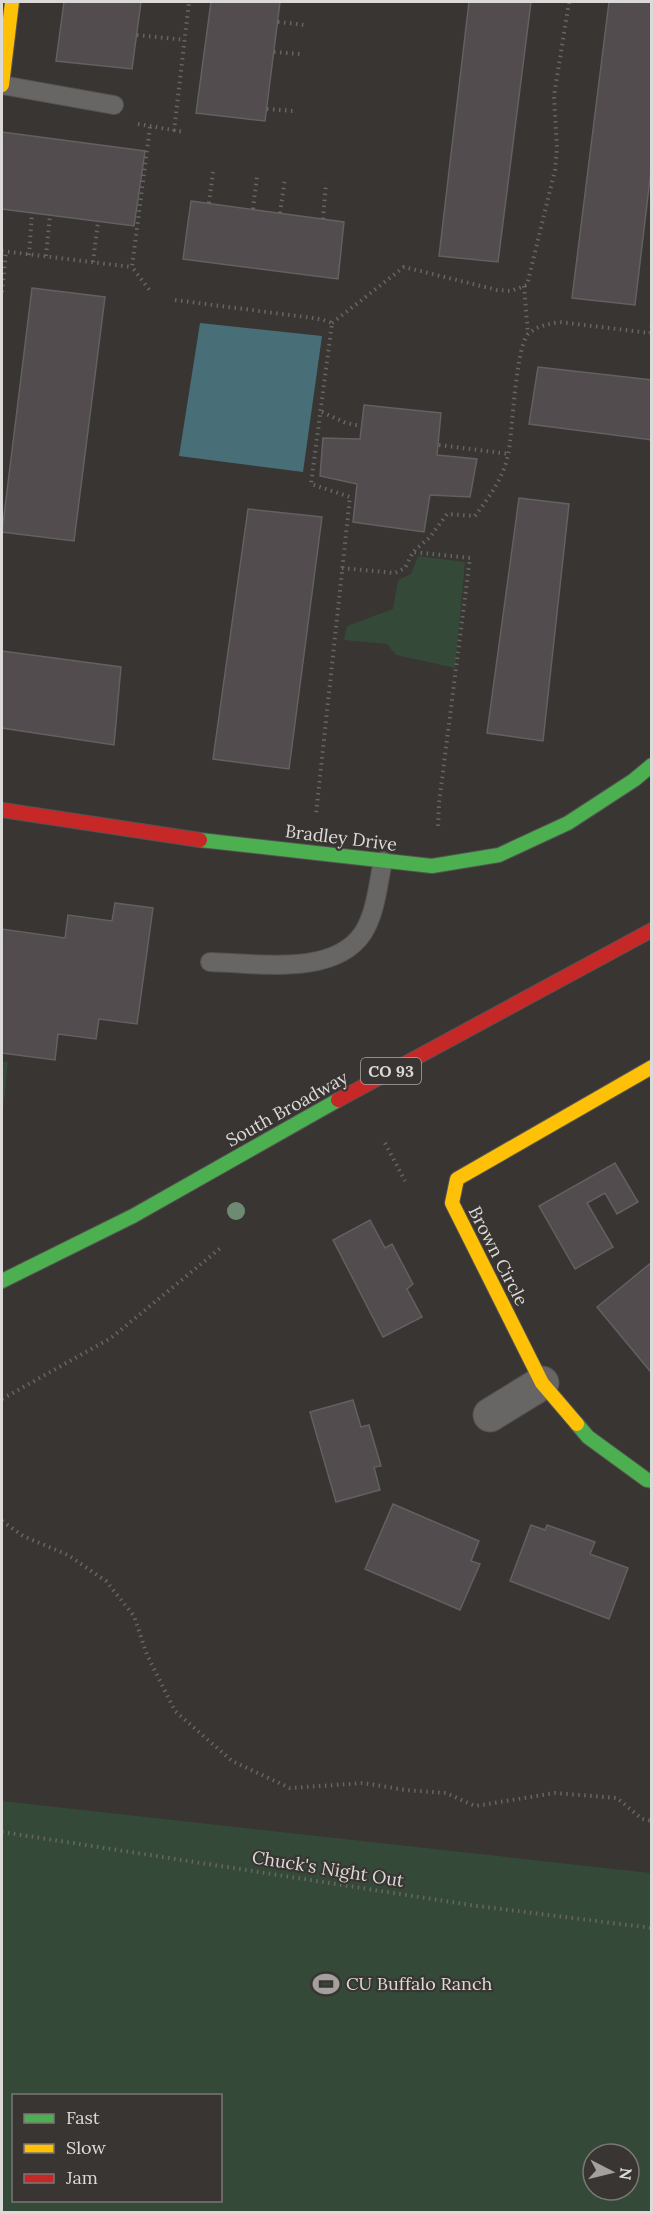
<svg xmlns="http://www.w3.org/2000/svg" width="653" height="2214" font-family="Lora,serif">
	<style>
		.green { fill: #354938; fill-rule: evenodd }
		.water { fill: #486e78 }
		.building { fill: #524c4e; stroke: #626060; stroke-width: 1.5 }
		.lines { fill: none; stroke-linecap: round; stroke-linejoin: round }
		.lane-casing { stroke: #555351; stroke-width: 20 }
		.street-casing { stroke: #555351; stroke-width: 35 }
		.fast-casing { stroke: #555351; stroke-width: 16 }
		.slow-casing { stroke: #555351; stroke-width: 16 }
		.jam-casing { stroke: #555351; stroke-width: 16 }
		.path { stroke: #686664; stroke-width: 4; stroke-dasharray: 1.5 4.5; stroke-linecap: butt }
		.lane { stroke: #676664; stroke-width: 18 }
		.street { stroke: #676664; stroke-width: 33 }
		.fast { stroke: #4caf50; stroke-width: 14 }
		.slow { stroke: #ffc107; stroke-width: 14 }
		.jam { stroke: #c62828; stroke-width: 14 }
		.tree { fill: #6f8a73 }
		.labels { text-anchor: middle; stroke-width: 4.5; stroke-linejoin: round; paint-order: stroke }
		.shield { fill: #393532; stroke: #aba8a6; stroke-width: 1.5 }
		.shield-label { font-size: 16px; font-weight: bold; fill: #dcdad8 }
		.street-label { font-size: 18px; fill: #dcdad8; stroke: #393532 }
		.poi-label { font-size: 18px; fill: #dcdad8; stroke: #393532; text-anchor: start }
	</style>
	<rect width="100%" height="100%" fill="#383533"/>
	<path class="green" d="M418,556L465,562L455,668L396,655L387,644L344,640L347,626L393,609L398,580L411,574Z
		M2,1062H8L2,1123Z
		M2,1801L651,1873V2212H2ZM14,2096H220V2200H14ZM593,2154H629V2190H593Z"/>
	<path class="water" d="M200,323L322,336L303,472L179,456Z"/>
	<path class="building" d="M64,2H141L132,69L56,61Z
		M211,2H280L265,121L196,113Z
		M469,2H531L498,262L439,256Z
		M609,2H652V162L635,305L572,298Z
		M2,132L145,151L134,226L2,209Z
		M191,201L344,222L338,279L183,259Z
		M32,288L105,297L74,541L2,532Z
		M538,367L652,380V440L529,424Z
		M364,405L441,413L437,455L477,459L470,497L430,495L424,532L353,522L357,484L320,476L323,438L360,439Z
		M519,498L569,504L543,741L487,733Z
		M248,509L322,517L289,769L213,759Z
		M2,651L121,667L114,745L2,728Z
		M115,903L153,908L137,1024L99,1019L96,1039L58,1034L55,1060L2,1053V929L65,938L68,915L112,921Z
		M615,1163L638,1202L617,1214L605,1193L587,1203L613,1247L575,1269L539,1206Z
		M370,1220L385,1248L392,1244L413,1284L407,1289L422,1317L383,1337L333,1240Z
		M652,1262V1370L650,1371L597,1307Z
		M353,1400L361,1427L369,1425L381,1466L374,1467L380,1490L336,1502L310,1412Z
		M393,1504L479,1541L471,1561L480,1564L460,1610L365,1569Z
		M531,1525L545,1530L547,1525L595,1542L590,1554L628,1568L609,1619L510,1581Z"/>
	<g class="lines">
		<g class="lane-casing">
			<path id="lane" d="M2,85L114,105
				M210,962C256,963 334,977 363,933C376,913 378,883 383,861"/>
		</g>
		<g class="street-casing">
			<path id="street" d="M490,1415L542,1383"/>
		</g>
		<g class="fast-casing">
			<path id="fast" d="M200,840L432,866L499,855L568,823L634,780L652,765
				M2,1281L133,1216L338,1100
				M577,1424L588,1437L647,1480L652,1481"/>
		</g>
		<g class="slow-casing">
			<path id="slow" d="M2,85L12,2
				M577,1424L542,1383L452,1203L457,1179L652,1067"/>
		</g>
		<g class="jam-casing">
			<path id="jam" d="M2,810L200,840
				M338,1100L652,930"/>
		</g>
		<path class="path" d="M278,22L305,25
			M137,35L185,40
			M274,52L301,54
			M267,109L294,111
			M138,124L184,132
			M150,127L132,267L151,292
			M174,131L189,2
			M209,203L213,172
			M253,209L257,177
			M280,213L285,179
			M323,219L326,183
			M2,251L132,267
			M29,255L32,213
			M46,256L50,215
			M93,262L98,222
			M524,286L528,334
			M2,292L6,252
			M175,300L320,319L332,323L311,484L350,497L316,814
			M332,323L404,267L497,290L511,291L527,285L555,170L557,148L554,96L569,2
			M322,412L346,423L361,426
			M439,445L509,454
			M414,551L430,537L447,514L475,516C489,497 503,479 508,455C513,432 515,346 529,333C538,326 548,324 559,322L650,333L652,325
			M342,568L395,573L405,568L413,552L470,558L439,803L438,829
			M385,1143L405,1181
			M2,1399L111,1338L223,1246
			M2,1521L23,1536L68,1555L106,1581L134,1616L147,1655L175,1711L232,1761L290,1788L364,1783L405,1790L446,1793L475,1806L555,1793L617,1798L642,1819L652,1821
			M2,1832L477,1906L652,1928"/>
		<use href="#lane" class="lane"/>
		<use href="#street" class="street"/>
		<use href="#fast" class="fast"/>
		<use href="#slow" class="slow"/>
		<use href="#jam" class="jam"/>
	</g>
	<circle class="tree" cx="236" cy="1211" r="9"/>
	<defs>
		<g id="stadium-bare" transform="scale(2.07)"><path d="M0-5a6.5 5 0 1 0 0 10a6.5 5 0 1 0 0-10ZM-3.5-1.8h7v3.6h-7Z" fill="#a3a09e" stroke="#393532" stroke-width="2.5" paint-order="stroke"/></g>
	</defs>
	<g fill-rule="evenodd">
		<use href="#stadium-bare" x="326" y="1984"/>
	</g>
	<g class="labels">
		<rect class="shield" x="361" y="1058" width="60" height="26" rx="4.5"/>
		<g class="shield-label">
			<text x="391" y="1077">CO 93</text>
		</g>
		<g class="street-label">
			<text transform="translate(341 838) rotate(7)" y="6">Bradley Drive</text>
			<text transform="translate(287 1109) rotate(-29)" y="6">South Broadway</text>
			<text transform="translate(498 1256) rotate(63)" y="6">Brown Circle</text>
			<text transform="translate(328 1869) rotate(9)" y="6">Chuck's Night Out</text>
		</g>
		<g class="poi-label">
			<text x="346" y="1990">CU Buffalo Ranch</text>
		</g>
	</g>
	<rect width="653" height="2214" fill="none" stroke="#dcdad8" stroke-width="6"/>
	<rect x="12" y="2094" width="210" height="108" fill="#393532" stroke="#7a7774" stroke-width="1.5"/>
	<rect x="24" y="2114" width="30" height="9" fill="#4caf50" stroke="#7a7774" stroke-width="1.5"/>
	<text x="66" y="2124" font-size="18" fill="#dcdad8">Fast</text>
	<rect x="24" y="2144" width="30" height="9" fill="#ffc107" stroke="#7a7774" stroke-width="1.5"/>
	<text x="66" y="2154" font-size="18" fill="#dcdad8">Slow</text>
	<rect x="24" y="2174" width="30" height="9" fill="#c62828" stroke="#7a7774" stroke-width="1.5"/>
	<text x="66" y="2184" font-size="18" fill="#dcdad8">Jam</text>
	<g transform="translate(611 2172) rotate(97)"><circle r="28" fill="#393532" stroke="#7a7774" stroke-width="1.5"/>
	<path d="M0-4.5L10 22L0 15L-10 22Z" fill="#a3a09e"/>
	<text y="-9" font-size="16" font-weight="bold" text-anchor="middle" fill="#dcdad8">N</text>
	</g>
</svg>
